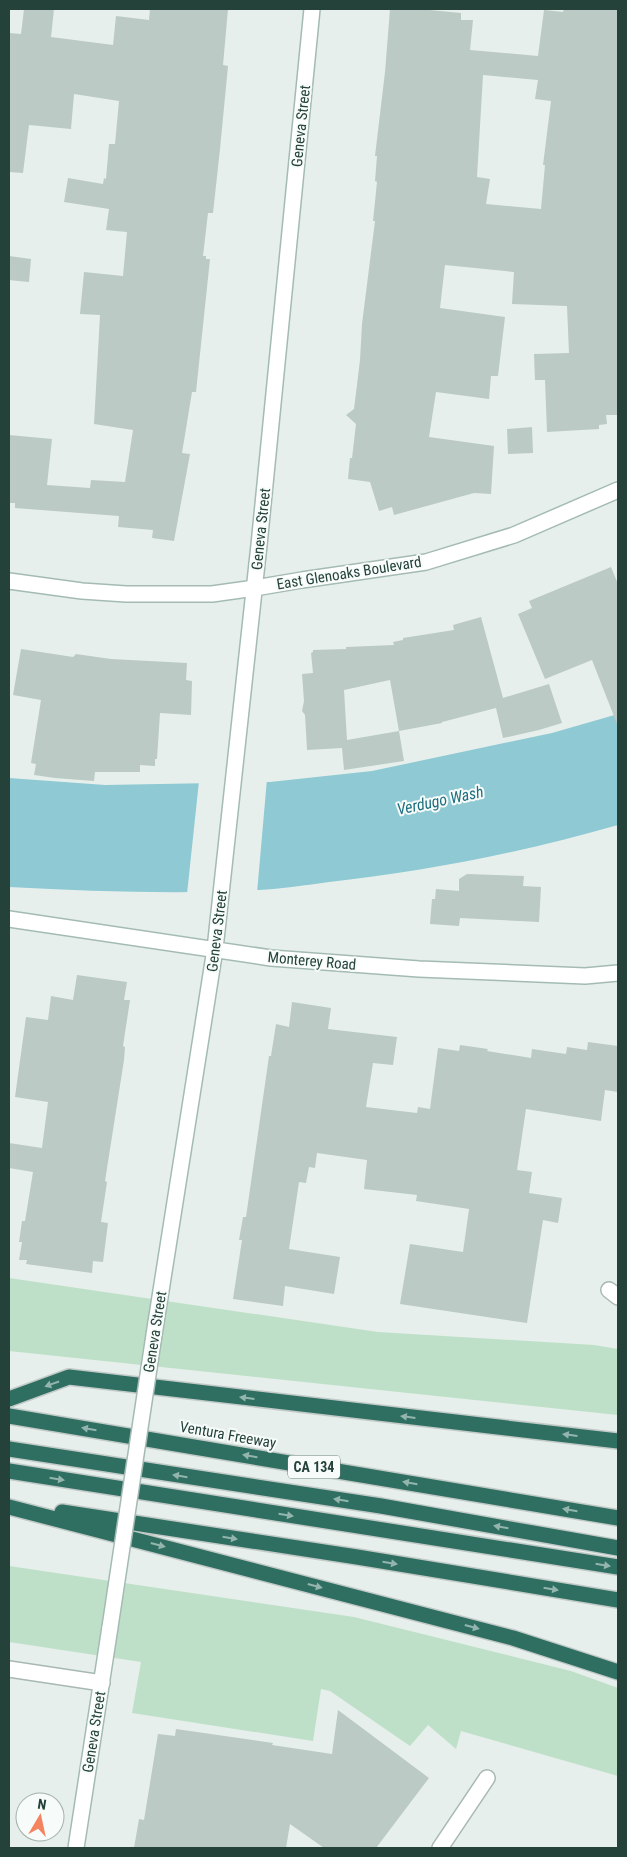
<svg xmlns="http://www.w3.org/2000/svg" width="627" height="1857" font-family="'Roboto Condensed',sans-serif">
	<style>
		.green { fill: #bfe0c8 }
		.water { fill: #8ec9d4 }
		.pier { fill: #e6efeb }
		.building { fill: #bbcac4; fill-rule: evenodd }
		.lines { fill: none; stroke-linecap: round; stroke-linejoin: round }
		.street-casing { stroke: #a8b8b2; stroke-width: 18 }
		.secondary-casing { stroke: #a4bbb3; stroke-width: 18 }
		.highway-casing { stroke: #c2cac8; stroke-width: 18 }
		.path { stroke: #86b3a5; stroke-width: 3; stroke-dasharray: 2.5 4; stroke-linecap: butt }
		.street { stroke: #fff; stroke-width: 15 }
		.secondary { stroke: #fff; stroke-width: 15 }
		.highway { stroke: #2f6f62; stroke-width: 15 }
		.secondary-bridge-casing { stroke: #a4bbb3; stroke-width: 18; stroke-linecap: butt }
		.secondary-bridge { stroke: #fff; stroke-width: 15 }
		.oneway { fill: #93b5ae }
		.labels { text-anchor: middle; stroke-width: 4; stroke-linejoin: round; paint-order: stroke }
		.shield { fill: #f7fbf9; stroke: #637a73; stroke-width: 1 }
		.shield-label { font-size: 14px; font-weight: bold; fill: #24423a }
		.street-label { font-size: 15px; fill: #24423a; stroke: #f7fbf9 }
		.water-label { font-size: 16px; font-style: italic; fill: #1c6f80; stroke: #f7fbf9 }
	</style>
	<rect width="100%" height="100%" fill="#e6efeb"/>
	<path class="green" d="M9,1278L378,1332L594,1345L618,1349V1415L9,1351Z
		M9,1566L354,1617L571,1671L618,1688V1776L461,1731L456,1749L428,1725L410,1746L330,1691L321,1689L313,1741L132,1713L141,1662L9,1642Z"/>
	<path class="water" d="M618,714V825C524,852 427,871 329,882C306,885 282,889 258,890C175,895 92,891 9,887V778L105,785L270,782L372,771L552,733Z"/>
	<path class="pier" d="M267,779L257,893L187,894L199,781Z"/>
	<path class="building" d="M24,9H54L51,37L113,45L116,16L149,20L150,9H228L223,65L228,66L220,149L213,213H208L203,256H206V259H210L196,392H192L182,453L190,454L174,541L152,538L153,530L118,527L119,516L15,508V503H9V435L52,439L47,485L90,488L91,480L125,482L133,430L94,424L100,315L80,314L84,272L123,276L127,232L106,230L109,209L64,202L68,178L103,184L104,178L106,179L109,144H115L119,101L74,94L71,129L29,125L23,173L9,172V33L21,34Z
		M390,9H419L461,13V20H473L470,50L538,56L544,10L563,12L564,9H618V415H606L607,424L599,425V429L547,432L545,380H535L534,354L569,353L567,306L512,304L514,272L445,265L440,308L505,317L498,376H491L489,399L436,392L429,437L494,446L491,494L474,493L394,515L392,507L379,511L370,482L348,479L350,458H352L356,424L346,415L354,409L360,360L362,324L375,221H373L377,182L375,181L377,156H375L385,72ZM483,75L538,80L535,99L551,101L543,165H545L541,209L486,204L490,179L477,177Z
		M9,256L31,259L29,282L9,280Z
		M532,427L533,453L508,454L507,429Z
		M611,567L618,584V724H617L592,660L545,679L518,614L532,608L529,601Z
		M481,617L503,698L549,684L562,723L539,730L503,738L496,708L442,722V723L399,731L390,680L344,690L347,740L399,731L404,761L344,770L342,748L307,750L305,715L302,711L304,701L302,674L313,673L311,653L313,652V650L346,649V647L394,645L393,642L403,640V638L454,630L453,625Z
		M21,649L73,657L76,654L111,659L187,663L186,680L192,681L191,715L160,713L157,759H155V766L140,765V772H95L94,781L55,778L34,775L36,764L31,763L41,700L13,695Z
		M467,874L524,876L523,886L541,887L539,922L460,918L459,926L430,924L432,899H435L436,889L459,891V879Z
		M77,975L127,982L124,1000H130L123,1046L125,1047L124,1060L105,1181L107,1182L101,1222L108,1223L103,1262L93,1261L92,1273L26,1264L27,1260H19L22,1242H19L22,1221H25L33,1172L9,1168V1143L42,1148L48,1102L15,1097L26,1017L48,1020L51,996L73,1000Z
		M292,1002L331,1008L328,1029L397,1037L393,1065L373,1063L366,1107L417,1113L418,1107L430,1109L438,1048L459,1051L460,1045L488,1049L487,1051L531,1058L532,1049L566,1054L567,1047L587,1050L588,1042L618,1046V1092L605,1090L601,1121L526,1109L517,1170L532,1172L529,1193L562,1198L558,1223L543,1220L527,1323L400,1304L410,1244L463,1252L469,1209L416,1201L417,1195L364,1189L367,1160L317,1153L315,1168L309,1167L306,1183L299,1182L289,1249L340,1257L334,1294L285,1286L283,1306L233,1299L242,1240H239L243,1217H246L269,1056H271L276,1024L289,1027Z
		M338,1710L429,1778L376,1848H324L290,1824L286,1848H134L139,1819L144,1820L158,1734L175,1736L176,1729L273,1743L272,1745L332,1754Z"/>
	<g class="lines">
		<g class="street-casing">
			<path id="street" d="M609,1290L618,1297
				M9,1669L102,1683
				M440,1848L487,1778"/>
		</g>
		<g class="secondary-casing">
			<path id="secondary" d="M9,581L82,591L126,594H212L255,588L302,580L426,562L514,535L618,490
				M9,919L271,958L419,969L585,976L618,973
				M154,1335L215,949L259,545L312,9
				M76,1848L110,1627"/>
		</g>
		<g class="highway-casing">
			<path id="highway" d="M9,1399L69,1377L618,1441
				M9,1416L618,1518
				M9,1449L381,1506L618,1548
				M9,1471L618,1567
				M9,1507L513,1638L618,1672
				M62,1512L357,1557L618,1600"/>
		</g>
		<path class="path" d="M23,1823H25"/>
		<use href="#street" class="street"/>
		<use href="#secondary" class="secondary"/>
		<use href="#highway" class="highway"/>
		<g class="secondary-bridge-casing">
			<path id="secondary-bridge" d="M110,1627L154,1335"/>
		</g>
		<use href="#secondary-bridge" class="secondary-bridge"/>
	</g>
	<defs><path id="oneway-solid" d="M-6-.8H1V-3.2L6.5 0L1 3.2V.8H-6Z" transform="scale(1.25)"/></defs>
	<g class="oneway">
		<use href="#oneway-solid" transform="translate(52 1384) rotate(161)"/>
		<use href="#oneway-solid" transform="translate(247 1398) rotate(-173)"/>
		<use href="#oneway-solid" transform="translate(408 1417) rotate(-173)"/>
		<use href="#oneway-solid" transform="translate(89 1429) rotate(-170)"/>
		<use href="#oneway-solid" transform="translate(570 1435) rotate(-173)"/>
		<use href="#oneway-solid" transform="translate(250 1456) rotate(-170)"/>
		<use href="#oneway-solid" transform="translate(180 1476) rotate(-171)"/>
		<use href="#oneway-solid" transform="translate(57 1479) rotate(9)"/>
		<use href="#oneway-solid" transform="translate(410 1483) rotate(-170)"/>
		<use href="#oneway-solid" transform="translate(341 1500) rotate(-171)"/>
		<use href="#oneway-solid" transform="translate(570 1510) rotate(-170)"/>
		<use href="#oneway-solid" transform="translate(286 1515) rotate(9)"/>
		<use href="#oneway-solid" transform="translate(501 1527) rotate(-170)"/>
		<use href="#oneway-solid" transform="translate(230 1538) rotate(9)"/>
		<use href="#oneway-solid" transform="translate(158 1545) rotate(15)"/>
		<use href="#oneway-solid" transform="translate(390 1563) rotate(9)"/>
		<use href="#oneway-solid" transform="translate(603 1565) rotate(9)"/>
		<use href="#oneway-solid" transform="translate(315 1586) rotate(15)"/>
		<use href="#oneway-solid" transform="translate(551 1589) rotate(9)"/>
		<use href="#oneway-solid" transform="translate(472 1627) rotate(15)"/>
	</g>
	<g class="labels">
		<rect class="shield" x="288" y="1455.5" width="52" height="23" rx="4"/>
		<g class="shield-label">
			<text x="314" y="1472">CA 134</text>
		</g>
		<g class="street-label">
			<text transform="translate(301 126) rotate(-84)" y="5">Geneva Street</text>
			<text transform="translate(261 529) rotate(-84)" y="5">Geneva Street</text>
			<text transform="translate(349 573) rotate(-9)" y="5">East Glenoaks Boulevard</text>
			<text transform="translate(217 931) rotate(-83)" y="5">Geneva Street</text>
			<text transform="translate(312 961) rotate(5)" y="5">Monterey Road</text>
			<text transform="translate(155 1332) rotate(-81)" y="5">Geneva Street</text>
			<text transform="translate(228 1435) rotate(10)" y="5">Ventura Freeway</text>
			<text transform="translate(94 1732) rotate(-81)" y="5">Geneva Street</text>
		</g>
		<g class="water-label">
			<text transform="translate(440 800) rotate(-12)" y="6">Verdugo Wash</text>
		</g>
	</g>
	<rect width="627" height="1857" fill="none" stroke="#24423a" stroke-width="20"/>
	<g transform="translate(40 1817) rotate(9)"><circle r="24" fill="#f7fbf9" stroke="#a3b1ad"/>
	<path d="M0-4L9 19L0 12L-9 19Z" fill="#f4845f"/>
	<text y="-8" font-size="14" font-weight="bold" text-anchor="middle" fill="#24423a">N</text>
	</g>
</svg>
